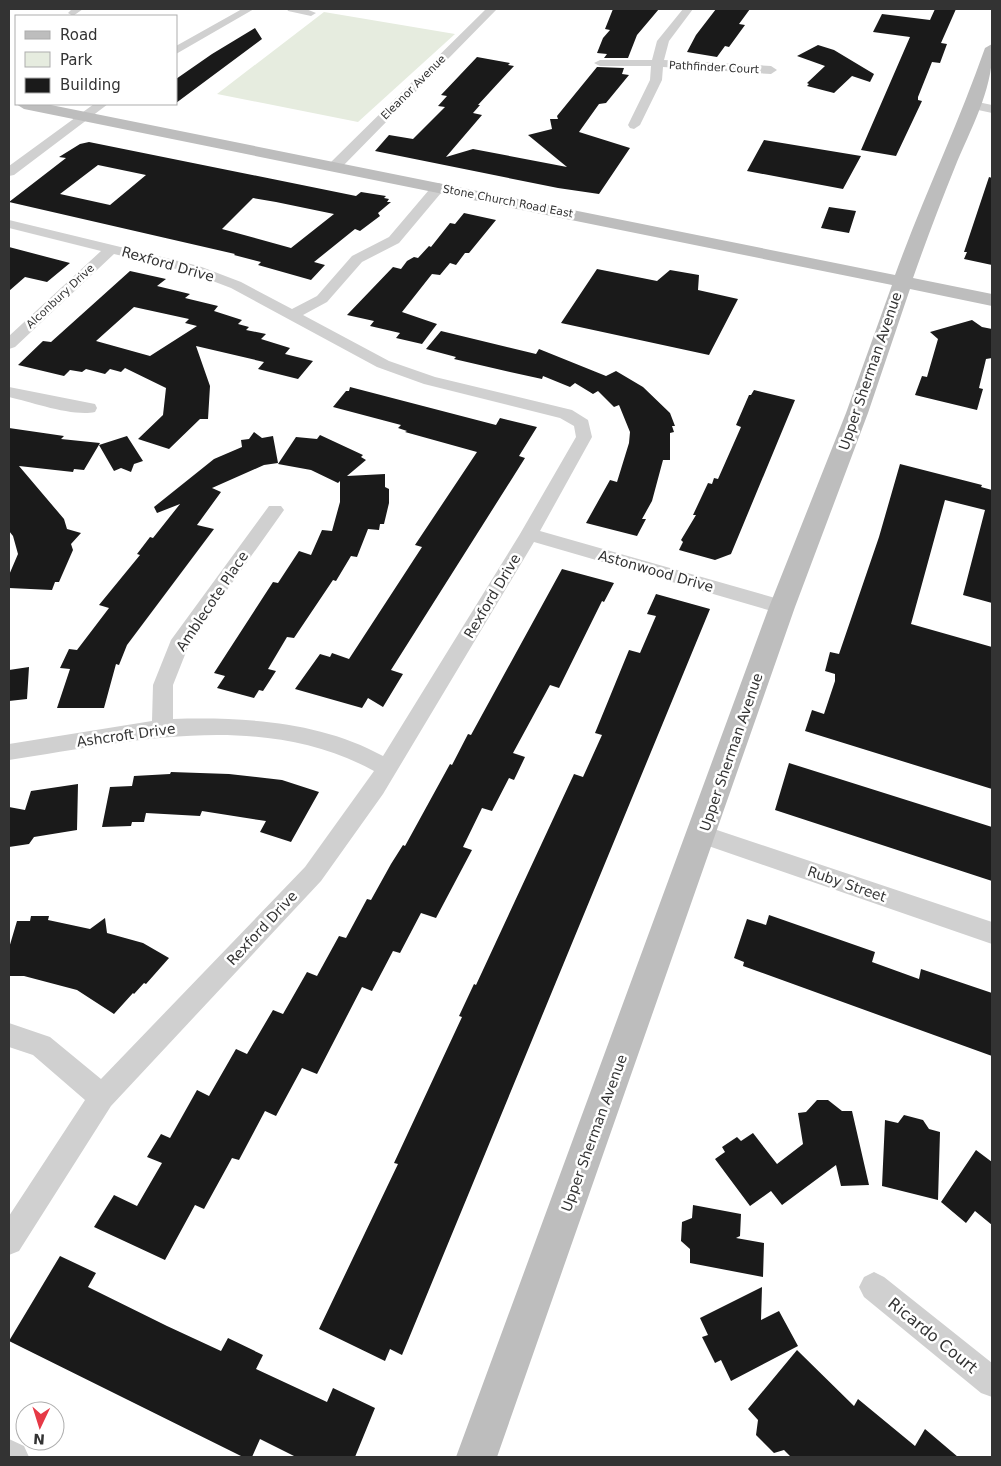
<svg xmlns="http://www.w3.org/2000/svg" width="1001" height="1466" font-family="'DejaVu Sans',sans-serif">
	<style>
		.green { fill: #e6ecdf }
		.building { fill: #1a1a1a; fill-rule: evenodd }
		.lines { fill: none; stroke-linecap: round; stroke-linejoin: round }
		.minor { fill: #d0d0d0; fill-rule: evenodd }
		.secondary { fill: #bdbdbd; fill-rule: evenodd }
		.labels { text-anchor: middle; stroke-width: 5; stroke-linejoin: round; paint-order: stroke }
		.far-street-label { font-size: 11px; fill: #333; stroke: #fff }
		.street-label { font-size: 14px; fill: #333; stroke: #fff }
		.near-street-label { font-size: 16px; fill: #333; stroke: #fff }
	</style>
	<rect width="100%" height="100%" fill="#fff"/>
	<path class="green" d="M324,12L455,34L358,122L217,94Z"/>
	<path class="building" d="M613,9H659L637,35L628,58H604L607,54L597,53L603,38L610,30L605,29Z
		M716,9H750L739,24L745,25L729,47L725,46L717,57L687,52L696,35Z
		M935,9H956L941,43L947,44L940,63L932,62L918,97V100L922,101L896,156L861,150L910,37L873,32L882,14L930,20Z
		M255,28L262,39L176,103V79L212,54Z
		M818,45L834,50L874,74L870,82L852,76L834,93L807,86L809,84L807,83L825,66L797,56Z
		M477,57L510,63L508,65L514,66L478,105H480L473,113L482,115L446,157L473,149L567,167L528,135L552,129L550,119H558L557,116L597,67L624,68L622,74L629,75L606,103L599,104L579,132L630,148L599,194L558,188L375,151L389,135L413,139L445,107L438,106L447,96L441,95Z
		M764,140L861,156L843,189L747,171Z
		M89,142L356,196L361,192L386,196L384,198L389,199L387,202H391L378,213L380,216L360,231L355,229L314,262L325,265L311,280L258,265L261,262L234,255L235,254L9,202L66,158L59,157L80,144ZM98,165L146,175L110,205L60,194ZM253,198L276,202L334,214L291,248L222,229Z
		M989,177L992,178V265L964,259L967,252H964Z
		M829,207L856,211L849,233L821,228Z
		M464,213L496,220L469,253H465L456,265L450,263L440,275L432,274L402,312L437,324L422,344L396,338L400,333L370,326L374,321L347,315L393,267L401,269L407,261L414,257L418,258L429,246L431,247L450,223L455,224Z
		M9,247L47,257L70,263L47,282L25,277L9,291Z
		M597,269L657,281L670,270L699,275L698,290L738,299L709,355L561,323Z
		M130,271L166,279L157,286L190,294L185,298L218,306L214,311L242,320L238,324L249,327L246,330L266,334L261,339L290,348L285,354L313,361L298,379L258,369L264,362L196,346L210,386L208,419H200L169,449L138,439L163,415L166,388L125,368L121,372L110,369L105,374L86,369L82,372L70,370L64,376L18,365L43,341L51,342ZM134,307L189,319L185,323L197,326L150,356L96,341Z
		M972,320L982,327L992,329V358L986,359L979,388L983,389L977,410L915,395L922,376L927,377L938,339L930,332Z
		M441,331L536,354L539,349L606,376L616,371L643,387L670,413L675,426H672L674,432L670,433V460H663L652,501L642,519H646L637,536L586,523L610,480L617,482L629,443L630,432L619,405L614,407L598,391L593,394L575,383L570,387L543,376L542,379L510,372L454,359L456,357L426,349Z
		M350,387L496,425L500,418L537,427L519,456L525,458L391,670L403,674L383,707L368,698L362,708L295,689L320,654L330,657L332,653L349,659L422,547L415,545L477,452L405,432L407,431L398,428L401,425L333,407L346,391H349Z
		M754,390L795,400L731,554L715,560L679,550L683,542L681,540L696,515H693L708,483L712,484L714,478L718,479L741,427L736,425L749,395H751Z
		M9,428L64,436L61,439L100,443L84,470L74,469L73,472L19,466L64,519L67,529L81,533L71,544L73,550L59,582H55L52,590L9,588V575L18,554L13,536L9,531Z
		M254,432L262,438L273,436L278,463L264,465L212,488L221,492L197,525L214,529L127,645L119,665L116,664L104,708H57L70,669L60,668L69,649L77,650L109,608L99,605L140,555L137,554L150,537L153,538L180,504L157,513L154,507L214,459L242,447L241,440L249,439Z
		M320,435L363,455L361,457L366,460L347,476L385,474V487L389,489V503L384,524H380L379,530L368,529L357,557L351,556L336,581L333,580L294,638L287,637L268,669L276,671L263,691L259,690L254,698L217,688L225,676L214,673L273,582L278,583L299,551L311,555L322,530L332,531L340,502V481L338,483L311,470L278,464L296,437L317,439Z
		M127,436L143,461L134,464L131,472L121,468L114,471L99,445Z
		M900,464L982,485L981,487L992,490V603L963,595L985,510L945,500L911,624L992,647V789L805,731L812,710L824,714L835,681V674L825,671L830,652L839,654L879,537Z
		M562,569L614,583L604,602L602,601L559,688L550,685L513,753L525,757L514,780L509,778L492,811L482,808L463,847L472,850L436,918L421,913L400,953L393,951L372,991L362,987L317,1074L302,1068L276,1116L265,1111L239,1160L232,1158L204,1209L195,1205L165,1260L94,1227L114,1195L137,1206L162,1163L147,1157L161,1134L170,1138L197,1090L209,1096L236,1049L247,1054L273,1010L283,1014L307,972L317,976L339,936L346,938L367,899L371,900L391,864L403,845L405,846L450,764L452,765L468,734L471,735Z
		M656,594L710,609L402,1355L390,1349L385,1361L319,1329L398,1164L394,1163L462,1017L459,1016L474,984L476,985L574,774L583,777L602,735L595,733L629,650L640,653L656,616L647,614Z
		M29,667L27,699L9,701V670Z
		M789,763L992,827V881L775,810Z
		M171,772L229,774L282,780L319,792L291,842L260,832L266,821L202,811L200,816L146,813L144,822H132L131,826L102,827L110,787L132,786L134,776L170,774Z
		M78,784L77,830L34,837L29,844L9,847V807L25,810L31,791Z
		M769,915L875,952L872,962L919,979L921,969L992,993V1056L743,966L744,962L734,958L747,919L766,925Z
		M31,916H49L48,920L90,929L105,918L107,933L143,943L169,958L146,984L144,983L134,994L133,993L114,1014L77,990L24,976H9V948L17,921H30Z
		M817,1100H828L842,1111H852L869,1185L841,1186L836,1165L782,1205L771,1191L750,1206L715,1159L725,1152L722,1147L737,1137L741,1141L753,1133L777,1164L803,1144L798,1113L806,1112Z
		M904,1115L923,1120L929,1129L940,1132L938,1200L882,1186L885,1120L898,1123Z
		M976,1150L992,1162V1225L975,1211L966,1223L941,1202Z
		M693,1205L741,1214L740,1236L736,1238L764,1243L763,1277L690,1263V1249L681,1241L682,1222L692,1218Z
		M60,1256L96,1273L88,1287L167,1326L221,1351L228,1338L263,1355L256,1369L327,1402L333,1388L375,1408L355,1457H296L260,1439L252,1457H243L9,1341Z
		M762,1287L761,1320L779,1311L798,1346L731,1381L721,1360L715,1363L702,1337L708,1335L700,1318Z
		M797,1350L854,1406L858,1399L915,1446L925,1429L958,1457H791L784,1450L774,1453L756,1435L758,1420L748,1409Z"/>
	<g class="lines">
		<path class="minor" d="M72,9H83L73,16L68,13Z
			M242,9H254L176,54V46Z
			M287,9H306L316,13L311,16L288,11Z
			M486,9H497L340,169H330L328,166L330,163Z
			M683,9H693L669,41L664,60L771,66L777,70L771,74L663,67L662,80L640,125L634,129L630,128L628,125L650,80L651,66H600L594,63L600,60H652L657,41Z
			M973,101L992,105V113L969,108L967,105L969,102Z
			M94,104H108L14,175L9,176V166Z
			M439,183L446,187L399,243L362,262L327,302L303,315L389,361L435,377L572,410L588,420L592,437L540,531L789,602L792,607L789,612L782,614L534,542L383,794L321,881L111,1106L19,1251L9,1255V1216L85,1100L33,1055L9,1047V1023L50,1037L101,1079L305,867L374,771C261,709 128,742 9,760V744L152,721L153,685L171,640L269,506H281L284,510L190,642L173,685V719C243,717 320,721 383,756L520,534L576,437L574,426L560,418L424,384L377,367L231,288L189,272L114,254L15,347L9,349V336L101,251L9,228V220L199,266L241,282L292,309L317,296L352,256L389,237L434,184Z
			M9,387L95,404L97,408L95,412C73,417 31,402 9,397Z
			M702,825L992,922V944L694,841L691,834L694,827Z
			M874,1272L884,1277L992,1363V1397L981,1393L864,1297L859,1287L864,1277Z
			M9,1439L24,1446L29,1457H9Z"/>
		<path class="secondary" d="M992,44C995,86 971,128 955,167C940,204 926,241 913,278L992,294V306L910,289L868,413L795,607L497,1457H456L769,607L846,413L892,285L24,109L16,104H46L895,275C923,198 958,125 985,48Z"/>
	</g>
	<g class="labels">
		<g class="far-street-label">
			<text transform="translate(714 67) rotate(3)" y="4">Pathfinder Court</text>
			<text transform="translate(413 87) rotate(-45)" y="4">Eleanor Avenue</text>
			<text transform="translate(508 201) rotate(11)" y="4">Stone Church Road East</text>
			<text transform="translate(60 296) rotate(-43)" y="4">Alconbury Drive</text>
		</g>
		<g class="street-label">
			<text transform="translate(168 264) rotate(16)" y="5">Rexford Drive</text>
			<text transform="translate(870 371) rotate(-71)" y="5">Upper Sherman Avenue</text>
			<text transform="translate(656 571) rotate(16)" y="5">Astonwood Drive</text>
			<text transform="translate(492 596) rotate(-59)" y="5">Rexford Drive</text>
			<text transform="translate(212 601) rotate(-56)" y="5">Amblecote Place</text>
			<text transform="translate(126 735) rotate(-8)" y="5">Ashcroft Drive</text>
			<text transform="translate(731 752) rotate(-71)" y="5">Upper Sherman Avenue</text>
			<text transform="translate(847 884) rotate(19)" y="5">Ruby Street</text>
			<text transform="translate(262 928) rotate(-47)" y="5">Rexford Drive</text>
			<text transform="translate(594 1133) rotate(-70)" y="5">Upper Sherman Avenue</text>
		</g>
		<g class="near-street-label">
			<text transform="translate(933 1335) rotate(39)" y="6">Ricardo Court</text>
		</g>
	</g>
	<rect width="1001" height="1466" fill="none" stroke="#333333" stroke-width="20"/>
	<rect x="15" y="15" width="162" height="90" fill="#ffffff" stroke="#adadad"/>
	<rect x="25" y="31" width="25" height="8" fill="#bdbdbd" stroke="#adadad"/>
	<text x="60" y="40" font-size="15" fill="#333333">Road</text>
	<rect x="25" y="52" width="25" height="15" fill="#e6ecdf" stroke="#adadad"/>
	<text x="60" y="65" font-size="15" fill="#333333">Park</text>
	<rect x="25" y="78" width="25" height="15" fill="#1a1a1a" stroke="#adadad"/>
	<text x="60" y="90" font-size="15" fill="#333333">Building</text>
	<g transform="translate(40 1426) rotate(184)"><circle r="24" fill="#ffffff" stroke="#adadad"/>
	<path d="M0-4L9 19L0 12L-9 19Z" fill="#e63946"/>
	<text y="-8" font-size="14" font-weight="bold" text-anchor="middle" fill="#333333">N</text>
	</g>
</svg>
